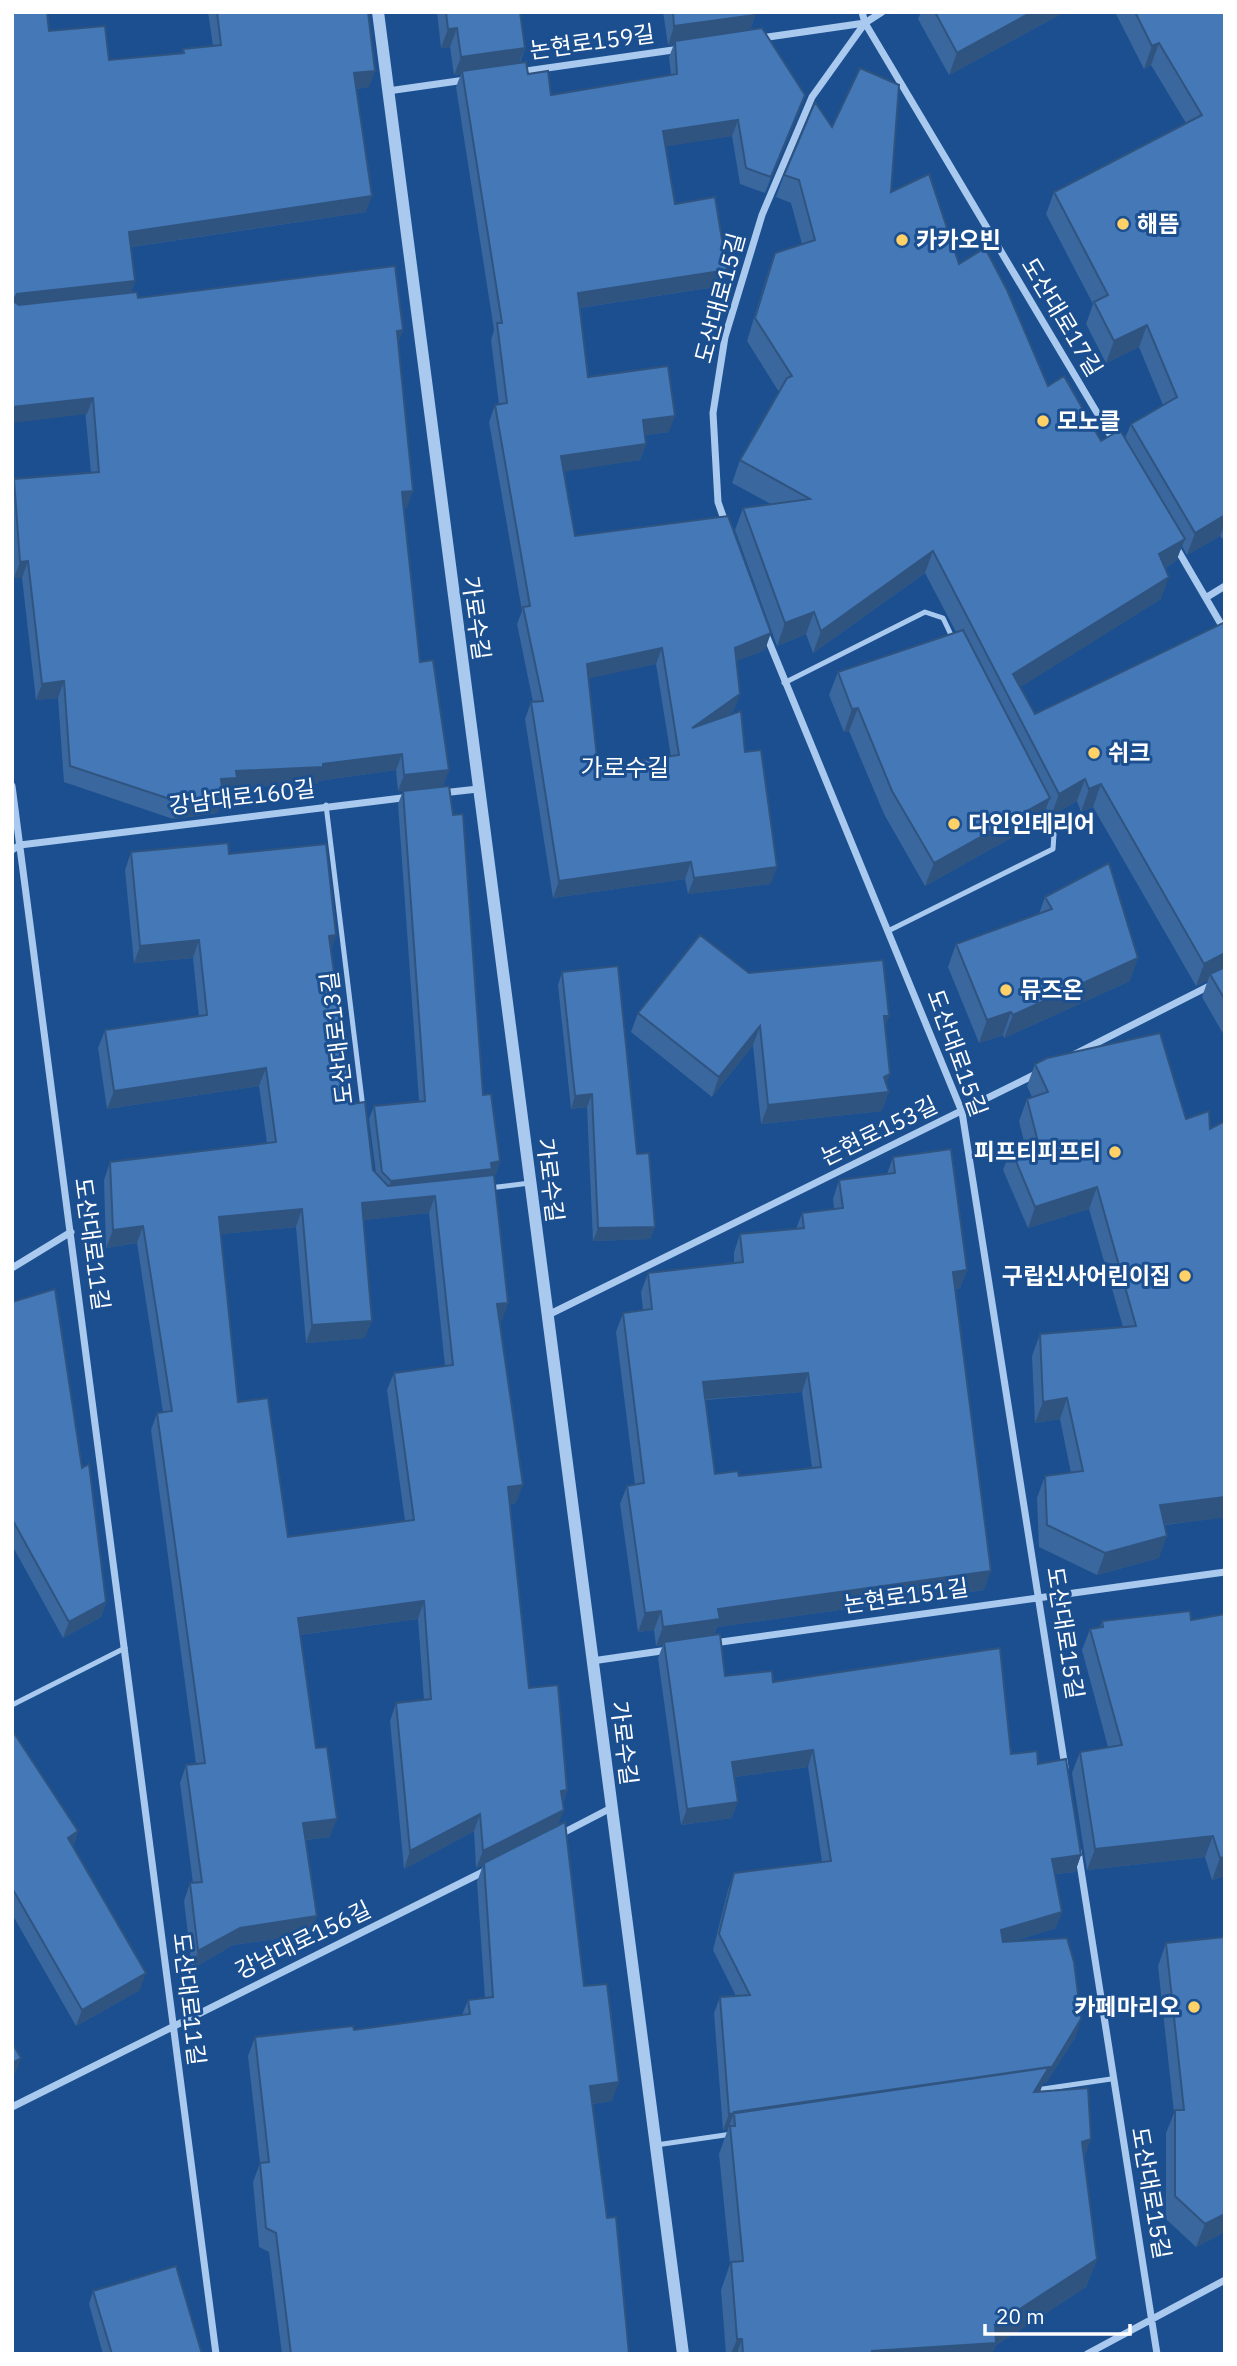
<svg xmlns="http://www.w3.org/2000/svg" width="1237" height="2366" font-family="'IBM Plex Sans','Noto Sans KR',sans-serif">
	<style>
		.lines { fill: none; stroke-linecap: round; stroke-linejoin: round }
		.service { stroke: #a9c9ee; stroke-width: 5 }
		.minor { stroke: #a9c9ee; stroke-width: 7 }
		.tertiary { stroke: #a9c9ee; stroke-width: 12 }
		.wall { fill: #3a679d; fill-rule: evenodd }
		.shaded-wall { fill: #305480 }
		.building { fill: #4478b7; stroke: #305480; stroke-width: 2; fill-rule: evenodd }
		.poi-dot { fill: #ffd166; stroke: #1b4f8f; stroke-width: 2.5 }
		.labels { text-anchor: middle; stroke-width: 6; stroke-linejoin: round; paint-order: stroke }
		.street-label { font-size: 23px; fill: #fff; stroke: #1b4f8f }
		.poi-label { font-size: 23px; font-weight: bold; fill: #fff; stroke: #1b4f8f; text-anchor: start }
		.neighbourhood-label { font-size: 24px; fill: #fff; stroke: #1b4f8f }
	</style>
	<rect width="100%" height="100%" fill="#1b4f8f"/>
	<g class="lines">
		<path class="service" d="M784,683L925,612L943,618L953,639
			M326,805L363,1108
			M890,930L1053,849L1054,834L1042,810
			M489,1188L530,1183
			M12,1705L125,1648
			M1036,2090L1111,2079
			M656,2145L732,2134"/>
		<path class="minor" d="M862,12L865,23L1115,443
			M761,38L865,23L882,12
			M519,72L680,49
			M388,91L465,80
			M725,522L718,502L713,413L725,337L762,215L812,97L865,23
			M1176,547L1225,631
			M1207,597L1225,586
			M765,632L962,1112L1065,1767
			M12,786L216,2354
			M442,793L478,789
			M12,850L20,845L410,797
			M1075,1054L1225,978
			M12,1268L71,1232
			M548,1315L1036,1074
			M714,1643L1225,1572
			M592,1661L668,1650
			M559,1835L611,1808
			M1078,1851L1157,2354
			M12,2107L489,1869
			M1087,2354L1225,2280"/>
		<path class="tertiary" d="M378,12L683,2354"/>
	</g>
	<path class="wall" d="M208,12H368L369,87L356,89L366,212L131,247L135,281L131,292L138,298L403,330L398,342L407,508H403L420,662L449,770L443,786L483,1095L500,1161L496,1174L490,1175L502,1321H500L516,1503L510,1504L529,1688L567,1790L563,1803L558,1826L584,1986L612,2101L592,2104L607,2218L629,2354H282L269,2252L259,2247L253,2182L260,2163L248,2056L255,2037L354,2030L462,2015L468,2000L485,1998L477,1882L483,1865L476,1868L474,1831L404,1869L390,1721L396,1703L424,1700L418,1619L300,1635L316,1748L330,1837L306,1840L311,1934L233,1945L192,1969L184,1901L190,1883H193L180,1783L186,1765L196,1764L151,1430L157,1413L163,1412L137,1243L106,1248L104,1180L110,1162L267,1143L259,1086L107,1109L98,1048L105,1030L199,1016L193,958L134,963L125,870L131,852L229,854L336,935L331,949L352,1104L373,1170L376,1173L369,1119L374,1106L419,1101L398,804L403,791H398L396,770L318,781L317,784L233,787L230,795H223L217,813L173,819L64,782L58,698L36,700L22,578H14L12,550V484L14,479L91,473L49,31L109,60L182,53L183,49L213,46ZM429,1213L445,1366L394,1373L387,1390L405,1521L288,1537L238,1402L221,1234L296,1227L306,1343L365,1338L363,1220Z
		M437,12H520L525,48L520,63L528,74L551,95L671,75L669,57L674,44L668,45L663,12H754L755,15L750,30L799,112L765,193L740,184L732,136L665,146L675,204L727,270L721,286L580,308L588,377L669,432L645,435L646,444L640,460L563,471L575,536L765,650L736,661L734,710L725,717L745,752L771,884L688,894L685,879L553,898L525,719L531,702H533L517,624L522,611L489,422L495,405L499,404L491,340L494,330L456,87L461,74L454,75L450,47L441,48ZM656,664L671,757L598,767L588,678Z
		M921,12H1065L949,75L918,19Z
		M1115,12H1225V541L1220,536L1187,555L1182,546L1176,561L1165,568L1161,599L1020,687L1035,714L1225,622V1037L1202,997L1208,980L1196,986L1093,807L1081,812L1077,801L1051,816L1046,808L1041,821L925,886L884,814L849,731L844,732L829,695L838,672L956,632L925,573L813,653L806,634L777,646L735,530L743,508L771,504L732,483L740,460L779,392L747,341L767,275L775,253L802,244L791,203L776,197L784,175L832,127L959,264L1048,386L1101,441L1125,438L1131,424L1163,405L1139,347L1106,363L1086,324L1093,304L1046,214L1054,192L1186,123L1151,65L1144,69Z
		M1045,897L1130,981L1004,1038L1003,1035L979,1043L948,967L956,944L1039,914Z
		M562,972L637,1154L655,1227L650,1239L593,1241L587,1107L571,1109L558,985Z
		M749,973L889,1016L885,1026L886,1085L882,1111L761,1124L753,1045L712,1097L631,1032L638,1013Z
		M1035,1064L1186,1119L1210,1129L1225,1121V1517L1165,1525L1159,1558L1097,1575L1039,1547L1037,1498L1045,1476L1071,1473L1060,1419L1035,1423L1032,1356L1040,1334L1123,1327L1089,1209L1028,1228L1003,1170L1011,1149L1025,1145L1019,1121L1027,1099L1032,1097L1027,1086Z
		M893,1157L967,1270L960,1288L955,1289L984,1590L717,1627L714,1635L725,1676L773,1682L1011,1754L1038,1764L1081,1855L1075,1872L1055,1874L1056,1928L1011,1942L1076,2036L1046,2083H1043L1040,2091L1084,2159L1097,2259L1086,2287L995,2346L992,2354H726L721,2290L730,2264L719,2154L728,2129L723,2130L714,2013L720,1997L736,1996L713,1950L728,1890L734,1873L822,1862L808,1767L735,1777L732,1818L681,1825L658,1658L663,1645L656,1646L654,1630L638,1632L620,1504L627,1486L635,1485L616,1332L623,1313L643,1310L641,1292L648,1273L734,1263V1252L740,1234L796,1229L802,1213L834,1209L833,1199L839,1180L887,1174ZM802,1392L812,1468L739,1476L715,1474L705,1400Z
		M12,1302L82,1468L106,1602L101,1617L63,1638L12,1545Z
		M1191,1620L1225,1876L1212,1880L1205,1857L1087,1870L1072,1773L1080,1752L1108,1747L1082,1650L1090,1629L1100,1627L1102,1621Z
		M12,1730L78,1831L73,1846L140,1990L76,2026L12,1914Z
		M1225,1937V2232L1196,2247L1166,2219V2133L1174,2113L1158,1966L1166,1943Z
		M93,2291L202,2354H103L89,2304Z"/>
	<path class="shaded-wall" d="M1032,12H1065L949,75L957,53Z
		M755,15L749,33L675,41L674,44L668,45L674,26Z
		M457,28L450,47L441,48L448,29Z
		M1159,43L1151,65L1144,69L1152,46Z
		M525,48L518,66L462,71L461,74L454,75L461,57Z
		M375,71L369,87L348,90L354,73Z
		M805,95L799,112L765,193L771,177Z
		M738,120L732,136L657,148L663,131Z
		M372,196L366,212L123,248L129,232Z
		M727,270L721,286L572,309L578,293Z
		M135,281L129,298L12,311V303L17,294Z
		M1147,325L1139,347L1106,363L1114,341Z
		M403,330L397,346V331Z
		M93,398L87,414L12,423V407Z
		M675,416L669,432L637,436L643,420Z
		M646,444L640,460L555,473L561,456Z
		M413,491L407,508L396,509L402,492Z
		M1225,515V523L1220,536L1187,555L1195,533Z
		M1185,539L1176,561L1151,576L1159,554Z
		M933,551L925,573L813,653L821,631Z
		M28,561L22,578H14L20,562Z
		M1169,577L1161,599L1008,695L1013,674Z
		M814,612L806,634L777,646L785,623Z
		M771,633L765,650L729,664L735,648Z
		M662,648L656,664L581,680L587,664Z
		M64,681L58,698L36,700L42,684Z
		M740,694L734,710L686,744L692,728Z
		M858,708L849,731L844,732L852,709Z
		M402,754L396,770L318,781L317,784L233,787L230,795H215L221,779L236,771L323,764Z
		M449,770L443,787L398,791L404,775Z
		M1085,779L1077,801L1051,816L1059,794Z
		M1101,784L1093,807L1081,812L1089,789Z
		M223,797L217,813L173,819L179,802Z
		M1050,798L1041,821L925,886L934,863Z
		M691,862L685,879L553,898L559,881Z
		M777,867L771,884L688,894L694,878Z
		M336,935L330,953L329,936Z
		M199,940L193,958L134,963L140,946Z
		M1225,953V967L1210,974L1208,980L1196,986L1204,964Z
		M1138,958L1130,981L1004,1038L1013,1015Z
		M1011,1012L1003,1035L979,1043L987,1020Z
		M884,1016H889L882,1035Z
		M760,1026L753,1045L712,1097L719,1077Z
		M266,1068L259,1086L107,1109L114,1091Z
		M890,1074L883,1093L889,1092L882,1111L761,1124L768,1105L884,1077Z
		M592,1094L587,1107L571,1109L575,1096Z
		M500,1161L496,1174L386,1194L391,1181Z
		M1097,1187L1089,1209L1028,1228L1035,1207Z
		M435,1196L429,1213L355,1221L362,1203Z
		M302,1209L296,1227L213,1235L219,1217Z
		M143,1226L137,1243L106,1248L113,1230Z
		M655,1227L650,1239L593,1241L598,1228Z
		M967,1270L960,1288L946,1290L953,1272Z
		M508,1303L502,1321L491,1322L497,1304Z
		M372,1321L365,1338L306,1343L312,1325Z
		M808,1373L802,1392L696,1400L703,1382Z
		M1067,1398L1060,1419L1035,1423L1043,1402Z
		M523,1485L516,1503L502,1505L508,1487Z
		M1225,1497L1224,1518L1152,1526L1160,1505Z
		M1167,1536L1159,1558L1097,1575L1105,1553Z
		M991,1571L984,1590L717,1627L713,1638L664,1642L663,1645L656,1646L663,1627L718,1609Z
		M424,1601L418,1619L291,1636L298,1618Z
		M106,1602L101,1617L63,1638L69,1622Z
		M661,1611L654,1630L638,1632L645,1613Z
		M813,1750L808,1767L727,1778L732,1762Z
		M567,1790L561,1808V1791Z
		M738,1802L732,1818L681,1825L687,1809Z
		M564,1810L557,1828L476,1868L483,1851Z
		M480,1814L474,1831L404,1869L410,1851Z
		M337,1819L330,1837L297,1841L303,1823Z
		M78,1831L72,1848L68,1838Z
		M1213,1836L1205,1857L1087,1870L1095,1849Z
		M1081,1855L1075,1872L1046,1875L1052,1859Z
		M1225,1857V1876L1212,1880L1220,1858Z
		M1062,1912L1056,1928L995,1947L1001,1930Z
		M317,1916L311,1934L233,1945L192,1969L198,1951L240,1928Z
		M146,1973L140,1990L76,2026L82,2010Z
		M1081,2019L1076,2036L1046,2083H1043L1039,2095L734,2128Z
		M21,2058L15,2074L12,2076V2063Z
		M619,2082L612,2101L583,2105L590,2086Z
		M734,2113L728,2129L723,2130L729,2114Z
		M1091,2139L1081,2167L1082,2142Z
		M1225,2214V2232L1196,2247L1205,2224Z
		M1097,2259L1086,2287L995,2346L992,2354H872V2351L995,2325Z
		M737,2339H742L737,2354H731Z"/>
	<path class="building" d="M12,12H47L49,31L105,26L109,60L184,53L183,49L221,45L217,12H368L375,71L354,73L372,196L129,232L135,281L17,294L13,301L19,305L137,292L138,298L395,266L403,330L397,331L413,491L402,492L420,662L433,660L449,770L404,775L402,754L323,764V767L236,771L237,778L221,779L223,797L179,802L70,766L64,681L42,684L28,561L20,562L14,479L99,472L93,398L12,407Z
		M446,12H520L525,48L461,57L457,28L448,29Z
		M673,12H754L755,15L674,26Z
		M935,12H1032L957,53Z
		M1135,12H1225V515L1195,533L1131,424L1177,397L1147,325L1114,341L1094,302L1108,295L1054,192L1202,115L1159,43L1152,46Z
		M762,28L805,95L771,177L746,168L738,120L663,131L675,204L715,197L727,270L578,293L588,377L668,366L675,416L643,420L646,444L561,456L575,536L728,516L771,633L735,648L740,694L692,728L741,711L745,752L761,750L777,867L694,878L691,862L559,881L531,702L543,701L523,607L530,606L495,405L507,403L497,323H502L462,71L526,62L528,74L548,71L551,95L677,74L675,41ZM662,648L679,755L598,767L587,664Z
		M860,68L899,85L891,192L929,174L959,264L985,248L1007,290L1048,386L1064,376L1101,441L1120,430L1185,539L1159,554L1169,577L1013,674L1035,714L1225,622V953L1204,964L1101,784L1089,789L1085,779L1059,794L933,551L821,631L814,612L785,623L743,508L810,499L740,460L787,378L792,376L755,318L775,253L815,240L799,180L784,175L815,102L832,127Z
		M963,630L1050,798L934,863L892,791L858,708L852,709L838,672Z
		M449,786L453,815L463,814L483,1095L491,1094L500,1161L491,1163L492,1169L391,1181L382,1172L374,1106L425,1101L403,791Z
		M228,843L229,854L326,844L336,935L329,936L352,1104L365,1102L373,1170L388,1186L494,1175L508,1303L497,1304L523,1485L508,1487L529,1688L558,1685L567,1790L561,1791L564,1810L483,1851L480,1814L410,1851L396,1703L431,1699L424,1601L298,1618L316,1748L327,1747L337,1819L303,1823L317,1916L240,1928L198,1951L190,1883L202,1882L186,1765L205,1763L157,1413L172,1411L143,1226L113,1230L110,1162L276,1142L266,1068L114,1091L105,1030L207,1015L199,940L140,946L131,852ZM435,1196L453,1365L394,1373L414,1520L288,1537L268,1398L238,1402L219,1217L302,1209L312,1325L372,1321L362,1203Z
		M1109,863L1138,958L1013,1015L1011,1012L987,1020L956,944L1052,909L1045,897Z
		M700,935L749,973L883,960L889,1016H884L890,1074L884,1077L889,1092L768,1105L760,1026L719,1077L638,1013Z
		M618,966L637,1154L649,1153L655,1227L598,1228L592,1094L575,1096L562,972Z
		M1225,967V1000L1210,974Z
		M1160,1033L1186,1119L1209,1111L1210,1129L1225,1121V1497L1160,1505L1167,1536L1105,1553L1047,1525L1045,1476L1083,1471L1067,1398L1043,1402L1040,1334L1136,1326L1097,1187L1035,1207L1011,1149L1038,1142L1027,1099L1048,1092L1035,1064L1047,1058Z
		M951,1149L967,1270L953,1272L991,1571L718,1609L720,1619L663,1627L661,1611L645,1613L627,1486L644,1483L623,1313L652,1309L648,1273L743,1262L740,1234L804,1228L802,1213L843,1208L839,1180L895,1173L893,1157ZM808,1373L821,1467L739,1476L738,1471L715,1474L703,1382Z
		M55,1289L82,1468L89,1464L106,1602L69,1622L12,1519V1302Z
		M1190,1611L1191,1620L1225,1614V1857L1220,1858L1213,1836L1095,1849L1080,1752L1122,1745L1090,1629L1103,1627L1102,1621Z
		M720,1634L725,1676L772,1671L773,1682L1000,1648L1011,1754L1037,1751L1038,1764L1066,1759L1081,1855L1052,1859L1062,1912L1001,1930L1003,1942L1067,1938L1074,1962L1081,2019L1052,2067L729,2114L720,1997L750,1995L719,1934L734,1873L831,1861L813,1750L732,1762L738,1802L687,1809L664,1642Z
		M12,1730L78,1831L68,1838L146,1973L82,2010L12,1888Z
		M565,1822L584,1986L607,1984L619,2082L590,2086L607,2218L616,2217L629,2354H291L276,2233L266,2228L260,2163L269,2162L255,2037L353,2026L354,2030L470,2014L468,2000L493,1997L484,1863Z
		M1225,1937V2214L1205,2224L1175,2196V2110H1184L1166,1943Z
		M12,2043L21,2058L12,2063Z
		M1049,2067L1034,2092L1088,2088L1091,2139L1082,2142L1097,2259L995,2325L996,2343L872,2351L873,2354H743L742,2339H737L731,2262L743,2261L730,2126H735L734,2112Z
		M176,2266L202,2354H112L93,2291Z"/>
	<g class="poi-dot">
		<circle cx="1123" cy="224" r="7"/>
		<circle cx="902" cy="240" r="7"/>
		<circle cx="1043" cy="421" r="7"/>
		<circle cx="1094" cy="753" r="7"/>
		<circle cx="954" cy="824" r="7"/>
		<circle cx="1006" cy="990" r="7"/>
		<circle cx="1115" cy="1152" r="7"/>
		<circle cx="1185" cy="1276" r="7"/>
		<circle cx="1194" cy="2007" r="7"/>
	</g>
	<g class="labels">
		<g class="street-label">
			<text transform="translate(592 42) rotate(-8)" y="8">논현로159길</text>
			<text transform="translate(720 298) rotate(-75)" y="8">도산대로15길</text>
			<text transform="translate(1062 317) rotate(59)" y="8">도산대로17길</text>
			<text transform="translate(476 618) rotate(82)" y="8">가로수길</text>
			<text transform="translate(242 797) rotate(-7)" y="8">강남대로160길</text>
			<text transform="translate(337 1038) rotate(-97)" y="8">도산대로13길</text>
			<text transform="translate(957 1053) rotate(70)" y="8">도산대로15길</text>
			<text transform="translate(879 1131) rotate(-26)" y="8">논현로153길</text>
			<text transform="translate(550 1180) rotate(83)" y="8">가로수길</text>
			<text transform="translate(92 1244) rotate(82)" y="8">도산대로11길</text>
			<text transform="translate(906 1596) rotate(-8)" y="8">논현로151길</text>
			<text transform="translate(1065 1633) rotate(81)" y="8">도산대로15길</text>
			<text transform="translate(624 1743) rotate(83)" y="8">가로수길</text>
			<text transform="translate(303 1940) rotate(-26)" y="8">강남대로156길</text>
			<text transform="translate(189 1999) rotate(83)" y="8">도산대로11길</text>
			<text transform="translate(1151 2193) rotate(80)" y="8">도산대로15길</text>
		</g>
		<g class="poi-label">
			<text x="1137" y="232">해뜸</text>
			<text x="916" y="248">카카오빈</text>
			<text x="1057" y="429">모노클</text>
			<text x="1108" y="761">쉬크</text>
			<text x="968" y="832">다인인테리어</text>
			<text x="1020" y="998">뮤즈온</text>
			<text x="1101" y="1160" text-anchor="end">피프티피프티</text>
			<text x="1171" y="1284" text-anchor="end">구립신사어린이집</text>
			<text x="1180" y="2015" text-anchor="end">카페마리오</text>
		</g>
		<g class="neighbourhood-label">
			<text x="625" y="776">가로수길</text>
		</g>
	</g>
	<rect width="1237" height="2366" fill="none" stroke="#ffffff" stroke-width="28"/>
	<path d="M985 2324v10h145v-10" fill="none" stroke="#ffffff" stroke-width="3.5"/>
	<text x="996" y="2324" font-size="21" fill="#ffffff" stroke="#1b4f8f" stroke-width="5" paint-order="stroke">20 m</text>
</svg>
